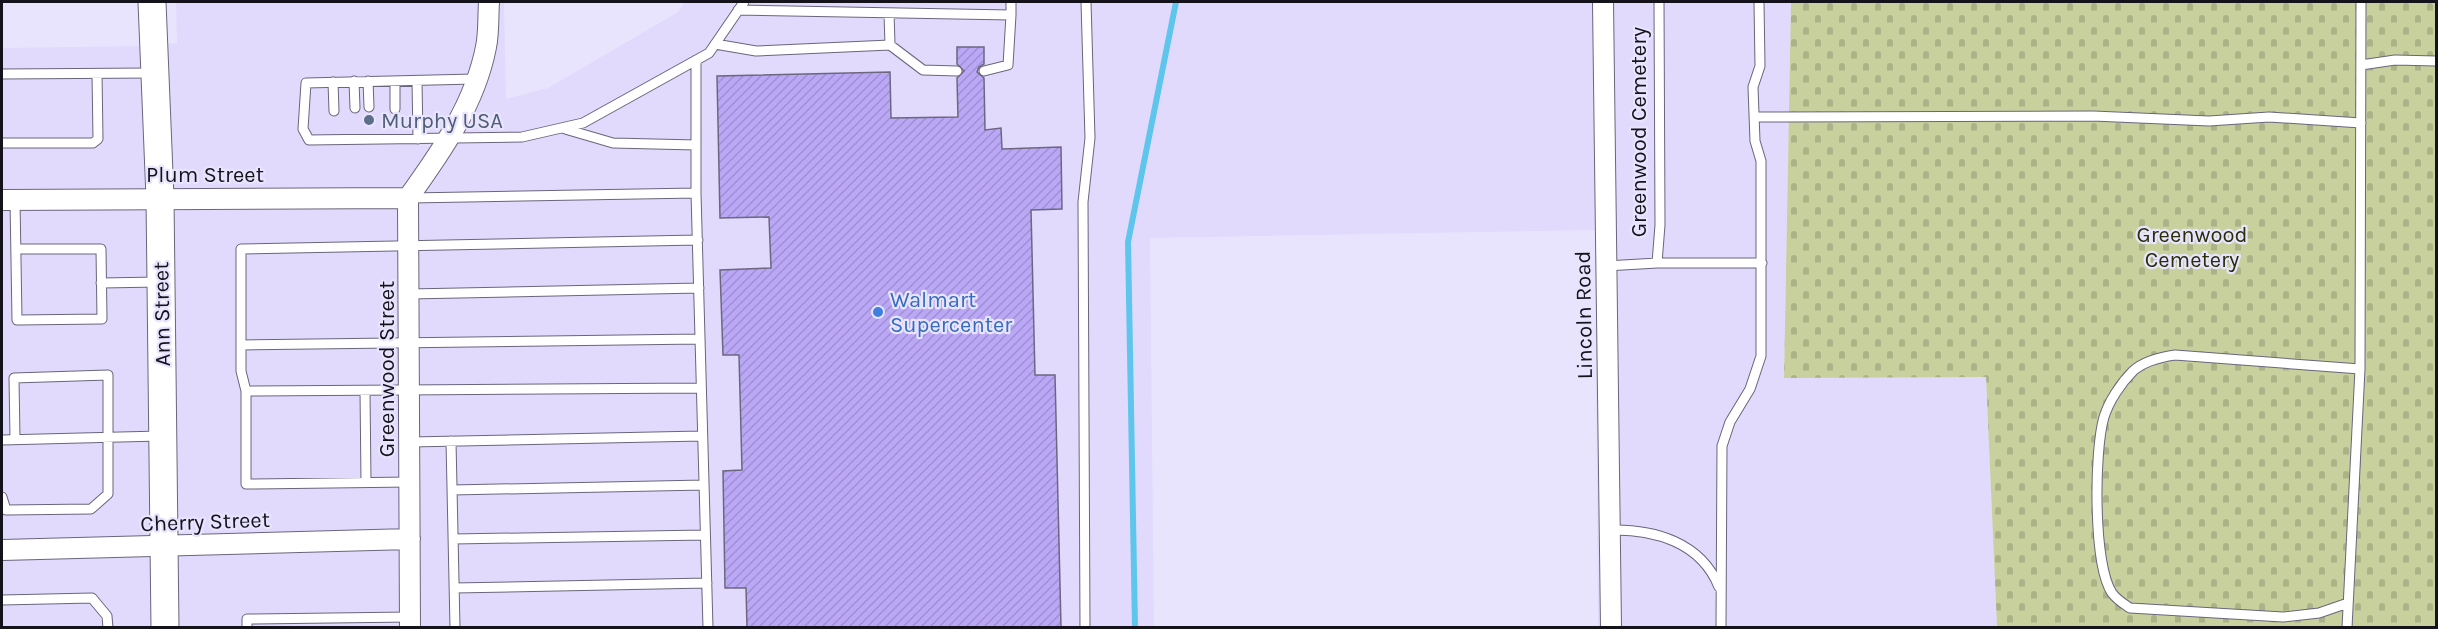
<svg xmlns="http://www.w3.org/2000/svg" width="2438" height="629" font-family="Karla,sans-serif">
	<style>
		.built { fill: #e1dafc }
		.cemetery { fill: url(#cemetery-stones) }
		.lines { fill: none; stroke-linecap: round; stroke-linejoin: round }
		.stream { stroke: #5ec5ec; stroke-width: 6 }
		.building { fill: url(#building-hatch); stroke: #6c677e; stroke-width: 1.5 }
		.service-casing { stroke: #6a657c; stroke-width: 11 }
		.minor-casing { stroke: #6a657c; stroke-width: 22 }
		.secondary-casing { stroke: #6a657c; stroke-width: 29 }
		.service { stroke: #fff; stroke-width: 9 }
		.minor { stroke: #fff; stroke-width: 20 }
		.secondary { stroke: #fff; stroke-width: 27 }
		.service-dot { fill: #5c6f8a; stroke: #e9e4fe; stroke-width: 2 }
		.shop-dot { fill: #3f7fe0; stroke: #e9e4fe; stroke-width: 2 }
		.labels { text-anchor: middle; stroke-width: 4.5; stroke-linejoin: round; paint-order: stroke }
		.service-label { font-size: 22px; fill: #4e5e75; stroke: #e9e4fe; text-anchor: start }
		.street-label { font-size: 22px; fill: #14121b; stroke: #e9e4fe }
		.park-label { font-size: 22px; fill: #292e09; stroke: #e9e4fe }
		.shop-label { font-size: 22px; fill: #366cbe; stroke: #e9e4fe; text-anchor: start }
	</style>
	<defs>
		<pattern id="cemetery-stones" width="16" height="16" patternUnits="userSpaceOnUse" patternTransform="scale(1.5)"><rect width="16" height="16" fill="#c8d19e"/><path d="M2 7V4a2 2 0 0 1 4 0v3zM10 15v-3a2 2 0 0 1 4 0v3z" fill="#abb288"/></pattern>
		<pattern id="building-hatch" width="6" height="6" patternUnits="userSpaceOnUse" patternTransform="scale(1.5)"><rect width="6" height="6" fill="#baa8f6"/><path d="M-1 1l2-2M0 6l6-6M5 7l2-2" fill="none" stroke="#9f90d2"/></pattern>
	</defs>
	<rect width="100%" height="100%" fill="#e9e4fe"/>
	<path class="built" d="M176,2H504L506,99L548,88L678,12L685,2H1791L1784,377H1986L1997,627H1598L1595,230L1150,238L1154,627H2V48L142,46L177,43Z"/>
	<path class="cemetery" d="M1791,2H2436V627H1997L1986,377L1784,378Z"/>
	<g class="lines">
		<path class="stream" d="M1135,628L1128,242L1176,2"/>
	</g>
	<path class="building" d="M957,47H984V64L979,67L977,72L984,78L985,130L1001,128L1002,149L1061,147L1062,209L1031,210L1035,375H1055L1061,627H747L746,588H725L723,471L742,470L739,355H723L720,270L771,268L769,217L720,218L717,76L890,72L891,118L958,117L957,78L964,71L957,64Z"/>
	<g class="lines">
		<g class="service-casing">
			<path id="service" d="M738,10L1011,15V2
				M715,44L756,51L890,45L889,13
				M890,45L923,70L957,71
				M2361,65L2395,60L2436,61
				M984,71L1008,65L1011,15
				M2,74L152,73
				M475,79L306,83L303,129L309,140L522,137L583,123L709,53L744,2
				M354,81L355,108
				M368,81L369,107
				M395,81V109
				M417,81L418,139
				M333,82L334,111
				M1754,117L2093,116L2209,121L2269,117L2361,123
				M565,129L613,143L696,145
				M2,143H93L98,139L97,74
				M696,193V60
				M410,198L696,193L708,628
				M15,200L17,320L102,319L101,249H16
				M1657,263L1660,225L1659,2
				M1606,266L1657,263H1762
				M101,283L159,282
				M409,294L699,288
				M241,345L700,339
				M246,391L241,371V249L698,240
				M365,391L366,482
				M2,440L160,436
				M451,441L455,628
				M410,442L702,436
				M410,482L246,484V391L701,388
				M452,490L704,485
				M2,497L6,510L91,509L108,494V375L14,378L15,439
				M1610,530C1654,529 1701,542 1719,587
				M453,539L705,535
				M454,588L707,583
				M2,600L92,598L107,616L108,628
				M2348,603L2319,613L2283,617L2130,608C2124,604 2117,600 2112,593C2093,565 2094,451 2104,417C2109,401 2121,383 2133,371C2144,361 2161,357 2175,355L2360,369
				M247,628V619L410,617
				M1085,628L1083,202L1090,138L1086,2
				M1721,628L1722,446L1730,422L1750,389L1761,356V161L1755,141L1753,87L1760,66L1759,2
				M2347,628L2360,369L2361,2"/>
		</g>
		<g class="minor-casing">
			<path id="minor" d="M1603,2L1611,628
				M408,198L410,628
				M408,198C441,152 475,104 486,47C489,33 488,16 489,2
				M2,200L408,198
				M2,550L410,539"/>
		</g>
		<g class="secondary-casing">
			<path id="secondary" d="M152,2L160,198L165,628"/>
		</g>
		<use href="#service" class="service"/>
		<use href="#minor" class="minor"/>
		<use href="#secondary" class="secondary"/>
	</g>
	<circle class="service-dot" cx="369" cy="120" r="6"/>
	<circle class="shop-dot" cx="878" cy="312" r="6"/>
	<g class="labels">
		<g class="service-label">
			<text x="381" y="128">Murphy USA</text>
		</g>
		<g class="street-label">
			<text transform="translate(1638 132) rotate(-90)" y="8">Greenwood Cemetery</text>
			<text x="205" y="182">Plum Street</text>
			<text transform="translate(161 314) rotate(-91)" y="8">Ann Street</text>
			<text transform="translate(1583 315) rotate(-91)" y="8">Lincoln Road</text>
			<text transform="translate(386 369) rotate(-90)" y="8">Greenwood Street</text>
			<text transform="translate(205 521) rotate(-2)" y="8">Cherry Street</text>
		</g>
		<g class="park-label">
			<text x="2192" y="242">Greenwood<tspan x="2192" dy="25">Cemetery</tspan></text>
		</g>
		<g class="shop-label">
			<text x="890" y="307">Walmart<tspan x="890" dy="25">Supercenter</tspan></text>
		</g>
	</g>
	<rect width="2438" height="629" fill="none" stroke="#14121b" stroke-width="6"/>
</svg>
